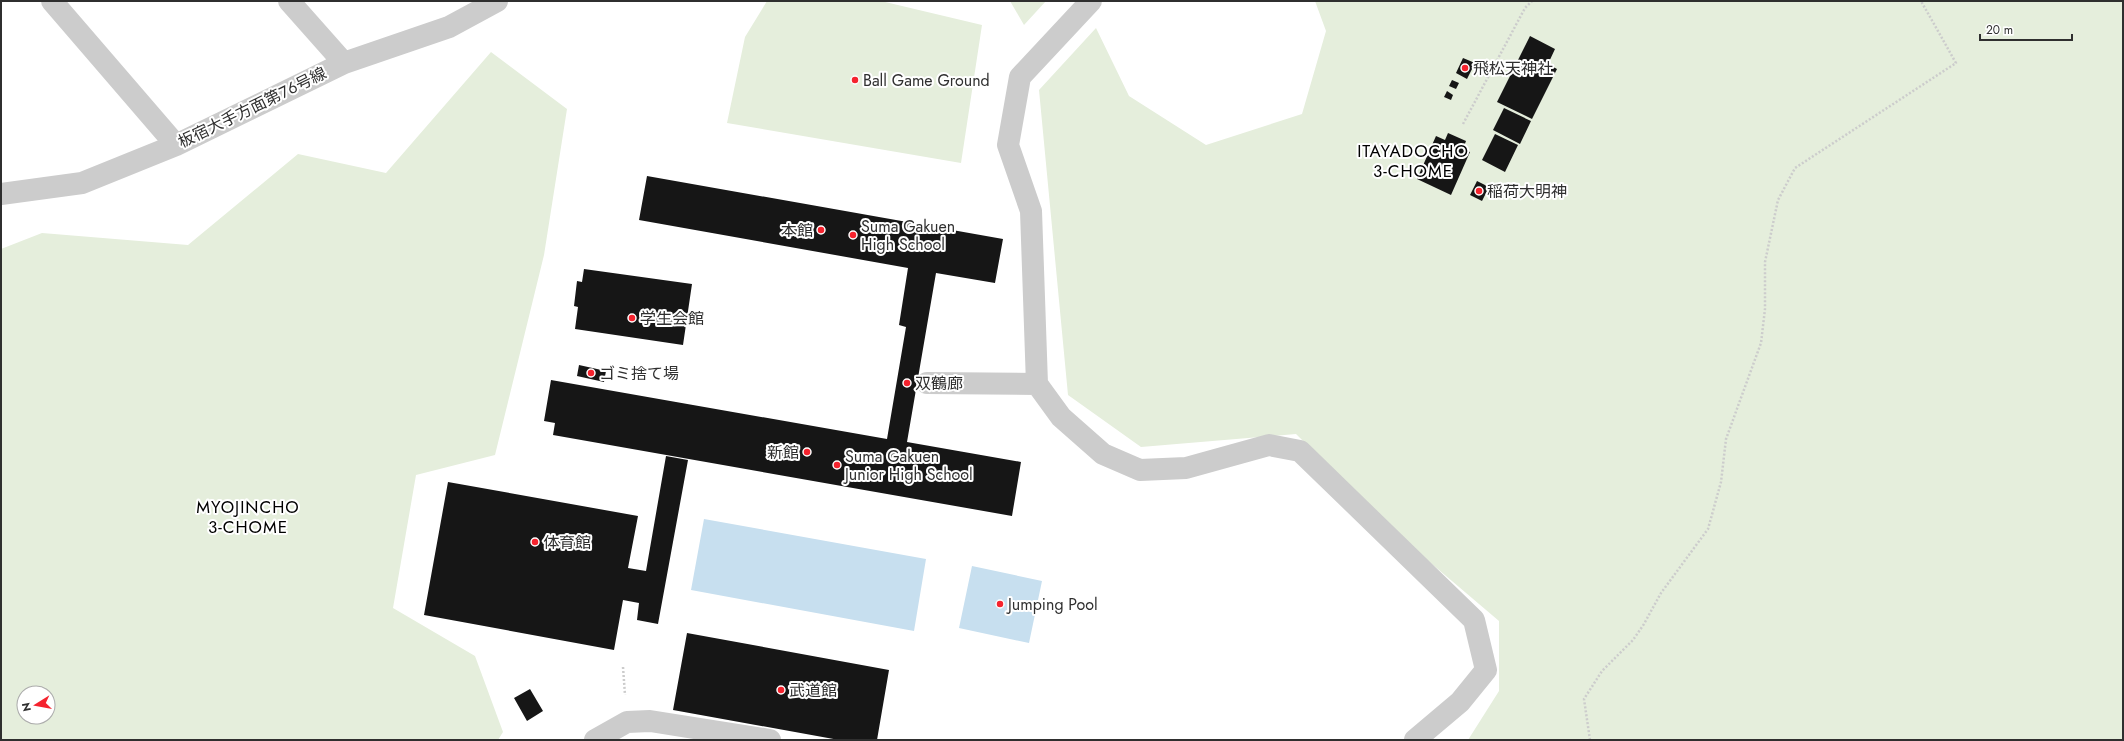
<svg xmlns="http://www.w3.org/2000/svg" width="2124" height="741" font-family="Jost,'Noto Sans JP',sans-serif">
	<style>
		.green { fill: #e5eedc; fill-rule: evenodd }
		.water { fill: #c7dfef }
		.building { fill: #161616 }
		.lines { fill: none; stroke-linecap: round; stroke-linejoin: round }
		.path { stroke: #ccc; stroke-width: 2.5; stroke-dasharray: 2 2; stroke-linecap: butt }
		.minor { stroke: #ccc; stroke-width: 22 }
		.poi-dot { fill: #f5232e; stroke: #fff; stroke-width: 1.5 }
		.labels { text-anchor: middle; stroke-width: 4; stroke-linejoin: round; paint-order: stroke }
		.poi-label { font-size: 16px; fill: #2f2f2f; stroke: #fff; text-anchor: start }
		.street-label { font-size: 16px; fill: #2f2f2f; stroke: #fff }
		.neighbourhood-label { font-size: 17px; letter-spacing: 1px; fill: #000; stroke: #fff }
	</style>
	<rect width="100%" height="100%" fill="#fff"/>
	<path class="green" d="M767,1H881L982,25L961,163L727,123L745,37Z
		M1010,1H1046L1024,25Z
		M1315,1H2123V740H1468L1499,691V621L1399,536L1296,434L1141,447L1068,395L1039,90L1096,28L1129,96L1206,145L1302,114L1326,31Z
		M491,52L567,109L544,255L495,455L416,475L393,608L475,656L503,732L498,740H1V249L42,233L188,245L298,154L386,173ZM24,693H48V717H24Z"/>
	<path class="water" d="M704,519L926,559L914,631L691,590Z
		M972,566L1042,581L1029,643L959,628Z"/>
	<path class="building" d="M1530,36L1555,49L1548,64L1557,69L1532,119L1497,102Z
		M1463,58L1475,63L1467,79L1456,73Z
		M1452,80L1459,83L1456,89L1449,86Z
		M1447,91L1453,95L1451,100L1444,97Z
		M1504,108L1531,121L1520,144L1493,130Z
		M1448,133L1466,141L1463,149L1470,152L1451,195L1417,179L1436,136L1445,140Z
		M1495,134L1518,145L1505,172L1482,160Z
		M647,176L1003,239L995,283L936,273L907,442L1021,462L1012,516L553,435L555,423L544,421L551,380L887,439L906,327L899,325L908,268L639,220Z
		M1477,181L1489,187L1482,201L1470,195Z
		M584,269L692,284L683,345L575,329L578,307L574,306L577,281L582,282Z
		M579,365L606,371L604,382L577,376Z
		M666,456L688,460L658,624L637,620L639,603L623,600L614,650L424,615L448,482L638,516L628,568L646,571Z
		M687,633L889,670L877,740H839L673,710Z
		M530,689L543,711L527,721L514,698Z"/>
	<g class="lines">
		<path class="path" d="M1463,124L1525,8L1532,1
			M623,667L625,695
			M1590,740L1584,699L1602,671L1633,640L1644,624L1661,593L1708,529L1721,482L1726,439L1761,343L1765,309V262L1778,200L1795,168L1956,63L1921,1"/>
		<path class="minor" d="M52,1L176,145
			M289,1L344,63
			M1091,1L1020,77L1008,145L1031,211L1037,384L1061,417L1103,454L1140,470L1186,468L1269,445L1300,451L1474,620L1486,670L1460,702L1415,740
			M1,194L82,183L176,145L344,63L449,27L497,1
			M927,383L1037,384
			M595,740L627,722L650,721L770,740"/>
	</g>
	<g class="poi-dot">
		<circle cx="1465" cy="68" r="4"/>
		<circle cx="855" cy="80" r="4"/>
		<circle cx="1479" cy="191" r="4"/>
		<circle cx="821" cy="230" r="4"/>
		<circle cx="853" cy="235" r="4"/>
		<circle cx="632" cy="318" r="4"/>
		<circle cx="591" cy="373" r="4"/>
		<circle cx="907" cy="383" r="4"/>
		<circle cx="807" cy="452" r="4"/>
		<circle cx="837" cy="465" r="4"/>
		<circle cx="535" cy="542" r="4"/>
		<circle cx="1000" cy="604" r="4"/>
		<circle cx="781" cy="690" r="4"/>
	</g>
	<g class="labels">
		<g class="poi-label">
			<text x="1473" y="74">飛松天神社</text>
			<text x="863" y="86">Ball Game Ground</text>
			<text x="1487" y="197">稲荷大明神</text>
			<text x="861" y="232">Suma Gakuen<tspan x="861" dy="18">High School</tspan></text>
			<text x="813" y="236" text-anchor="end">本館</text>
			<text x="640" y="324">学生会館</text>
			<text x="599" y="379">ゴミ捨て場</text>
			<text x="915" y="389">双鶴廊</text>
			<text x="799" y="458" text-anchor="end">新館</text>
			<text x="845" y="462">Suma Gakuen<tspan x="845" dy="18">Junior High School</tspan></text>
			<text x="543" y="548">体育館</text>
			<text x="1008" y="610">Jumping Pool</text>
			<text x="789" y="696">武道館</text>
		</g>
		<g class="street-label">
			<text transform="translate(252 107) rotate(-26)" y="6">板宿大手方面第７６号線</text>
		</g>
		<g class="neighbourhood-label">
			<text x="1413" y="157">ITAYADOCHO<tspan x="1413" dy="20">3-CHOME</tspan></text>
			<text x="248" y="513">MYOJINCHO<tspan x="248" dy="20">3-CHOME</tspan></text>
		</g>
	</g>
	<rect width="2124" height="741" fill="none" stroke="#2f2f2f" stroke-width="4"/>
	<g transform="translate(36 705) rotate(259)"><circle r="19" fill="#ffffff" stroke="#acacac"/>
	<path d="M0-3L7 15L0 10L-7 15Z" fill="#f5232e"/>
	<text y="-6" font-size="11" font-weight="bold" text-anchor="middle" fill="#2f2f2f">N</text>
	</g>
	<path d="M1980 34v6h92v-6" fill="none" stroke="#2f2f2f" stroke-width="2"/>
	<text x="1986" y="34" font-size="12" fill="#2f2f2f" stroke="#ffffff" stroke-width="3" paint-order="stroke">20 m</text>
</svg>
